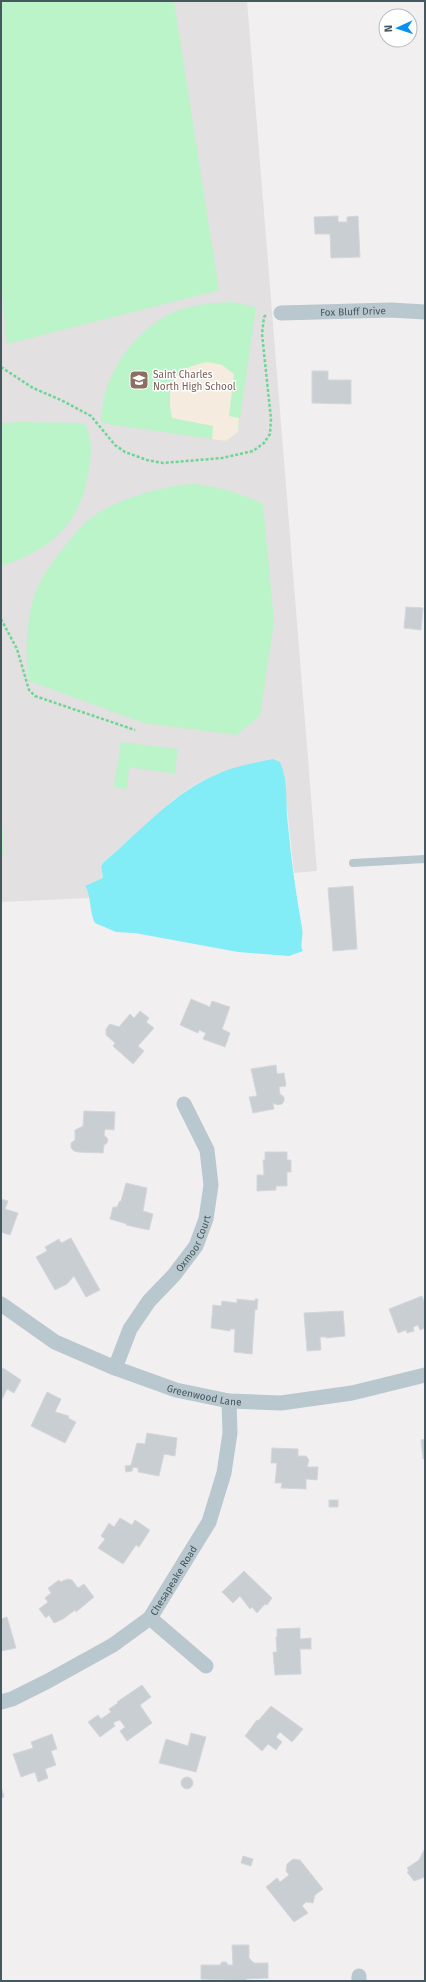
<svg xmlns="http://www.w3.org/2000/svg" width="426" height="1982" font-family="'Fira Sans',sans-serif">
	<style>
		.education { fill: #e3e0e2 }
		.green { fill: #baf4c8 }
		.sand { fill: #f5ebdf }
		.water { fill: #82edf6 }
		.building { fill: #c9ced3; stroke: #d3d7dc }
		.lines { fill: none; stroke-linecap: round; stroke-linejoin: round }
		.path { stroke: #6ed694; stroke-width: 2.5; stroke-dasharray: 3 2; stroke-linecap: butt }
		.service { stroke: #b9c7ce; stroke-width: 8 }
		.minor { stroke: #b9c7ce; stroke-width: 15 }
		.labels { text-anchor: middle; stroke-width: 3; stroke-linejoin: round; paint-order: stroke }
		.street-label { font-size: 10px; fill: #45575f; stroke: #fff }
		.education-label { font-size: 10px; fill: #785e54; stroke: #fff; text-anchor: start }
	</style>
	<rect width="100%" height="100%" fill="#f2eff0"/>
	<path class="education" d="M1,1H247L317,871L294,873L283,770L202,781L190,788L173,800L104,862L101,866L103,878L86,886L89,891V898L1,902Z"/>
	<path class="green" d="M1,1H174L219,290L7,344L1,278Z
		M231,302L256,307L238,432L226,441L101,423C101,380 128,337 166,316C186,305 209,303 231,302Z
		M21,422L85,423C93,443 92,453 88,474C80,525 49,551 1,566V423Z
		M192,484C217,486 241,493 263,504L274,622L260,716L236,735L144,723L29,681C25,655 26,629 32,603C36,587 45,573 54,560C66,545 77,529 92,517C117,499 162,486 192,484Z
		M121,742L178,749L175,774L129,767L127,789L114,787Z
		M1,807L4,855H1Z"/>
	<path class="sand" d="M208,362L222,365L234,374L229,416L239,418L238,432L226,441L212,439L213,426L172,418C166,385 172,368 208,362Z"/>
	<path class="water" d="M273,759L280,762C289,782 285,804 288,825C291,860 296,894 302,928C304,937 299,945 303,951L289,956L238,952L135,933L116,932L95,923C89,911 91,893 85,886L103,878L101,866L104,862C141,831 174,791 220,773C236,766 255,763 273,759Z"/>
	<path class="building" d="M338,216V222H347V217L358,216L360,257L331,258L330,234H315L314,217Z
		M312,371H328V380H351V404L312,403Z
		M406,607L423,608L421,630L404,628Z
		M353,886L357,949L333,951L328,888Z
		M191,999L210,1007L212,1001L230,1007L222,1029L230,1033L225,1047L203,1039L206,1033L199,1030L198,1033L180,1025Z
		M140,1011L149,1018L146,1022L154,1028L138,1046L144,1051L133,1064L113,1046L115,1043L106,1035V1029L110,1024L119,1027L130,1014L134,1018Z
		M276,1065L277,1074L284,1073L286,1086L279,1087L280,1094L284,1097V1101L282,1104L277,1105L273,1103L274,1109L253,1113L249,1097L257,1096L251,1069Z
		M84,1111L115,1112L114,1130L105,1129L104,1135L108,1139L107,1143L104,1145L103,1153L78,1152L74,1151L71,1148V1143L75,1140V1130L83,1126Z
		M265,1152H287V1160H291V1172H287V1186H276V1190L257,1191V1175H264L263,1160H265Z
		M126,1183L147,1188L143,1211L153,1214L149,1230L126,1225L127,1224L110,1219L113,1207H117L119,1202L121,1201Z
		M1,1199L8,1201L5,1209L18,1213L10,1235L1,1232Z
		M71,1238L100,1290L86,1297L74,1276L67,1284L55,1290L36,1257L47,1251L45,1247L59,1239L61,1243Z
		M422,1296L425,1304V1328L420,1330L418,1325L413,1327L414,1331L407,1333L406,1330L398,1333L389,1309Z
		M237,1299L255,1301V1299H258L257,1310L255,1309L252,1354L234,1352L235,1329H230V1331L211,1328L213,1305L221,1306L222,1301L237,1303Z
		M343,1311L345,1336L326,1338V1337H320L321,1350L307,1351L304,1313Z
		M3,1368L21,1380L14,1393L7,1389L1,1401V1371Z
		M47,1392L61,1399L55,1412L69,1416L68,1418L76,1422L65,1443L31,1426Z
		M147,1433L177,1438L175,1456L164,1454L159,1476L138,1472V1468L133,1467L132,1471L126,1472L125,1466L131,1465L137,1443L145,1444Z
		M425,1439V1459H423L421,1440Z
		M272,1448L298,1449V1456H306L309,1460L307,1467H318L317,1480L306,1479V1489L281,1488L282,1483H275L277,1463H271Z
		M329,1500H338V1507H329Z
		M120,1518L132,1525L135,1520L150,1530L139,1547L136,1545L123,1564L98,1548L105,1539L101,1536L109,1523L114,1527Z
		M244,1571L272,1598L267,1605L265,1604L257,1613L252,1607L250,1609L240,1596L233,1603L222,1592Z
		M68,1579L72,1580L78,1588L84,1584L94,1597L76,1612L75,1610L63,1619L54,1623L49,1615L46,1618L39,1609L48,1602L45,1598L51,1593L48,1588L59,1580L60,1582Z
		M7,1617L16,1648L1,1651V1619Z
		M300,1628V1639L311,1638V1649H300L301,1674L275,1675L273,1652H277L276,1637H277V1629Z
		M142,1685L151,1697L140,1705L152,1723L127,1741L120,1731L125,1727L120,1720L117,1721L113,1723L115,1726L100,1737L88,1722L98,1715L101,1719L111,1712L109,1709L118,1703L117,1702Z
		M271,1706L303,1729L292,1742L280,1732L276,1737L282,1742L276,1750L268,1744L262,1751L245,1736L257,1720L258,1721Z
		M191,1733L206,1737L196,1772L159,1763L166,1739L188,1746Z
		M52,1734L57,1749L51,1751L56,1765L45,1769L48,1778L38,1782L35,1772L21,1777L13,1754L33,1748L31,1742Z
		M181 1783a6 6 0 1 1 12 0a6 6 0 1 1-12 0Z
		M1,1786L4,1797L1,1798Z
		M425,1848V1877L414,1881L407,1872L409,1871L407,1868L419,1860Z
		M243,1856L253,1859L251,1866L241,1863Z
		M293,1859L300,1860L323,1889L315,1895L313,1903L306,1902L302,1906L308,1913L294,1922L266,1887L277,1878L280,1882L289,1875L286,1871L287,1864Z
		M232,1945H249V1958L254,1963H268V1978L246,1979V1981L201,1979V1965H220L222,1962H226L228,1965H233Z"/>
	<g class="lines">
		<path class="path" d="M1,367L33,388L61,400L91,416L115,445L125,452L147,460L163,463L222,458L253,451L264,443L270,434L271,419L262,334L264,317L267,314
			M1,619L17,649L29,690L35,696L135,730"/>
		<path class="service" d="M353,863L425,859"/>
		<g class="minor">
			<path id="s1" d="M281,313L391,310L425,312"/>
			<path id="s2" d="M1,1304L55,1342L115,1368L176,1390L229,1401L281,1403L352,1393L425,1375"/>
			<path id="s3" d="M115,1368L130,1329L149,1301L174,1275L196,1246L206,1219L211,1185L207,1150L184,1104"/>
			<path d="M150,1618L206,1666"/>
			<path id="s4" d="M1,1702L12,1699L48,1681L113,1645L150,1618L209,1522L224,1473L230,1433L229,1401"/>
			<path d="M359,1976V1981"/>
		</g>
	</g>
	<defs>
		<g id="school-square" transform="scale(1)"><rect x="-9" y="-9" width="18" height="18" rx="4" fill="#8d6e63" stroke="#fff"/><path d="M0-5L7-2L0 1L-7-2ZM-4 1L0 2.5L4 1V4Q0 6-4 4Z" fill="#fff"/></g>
	</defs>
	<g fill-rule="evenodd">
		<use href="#school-square" x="139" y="380"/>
	</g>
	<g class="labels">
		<g class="street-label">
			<text dy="4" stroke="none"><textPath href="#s1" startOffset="72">Fox Bluff Drive</textPath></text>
			<text dy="4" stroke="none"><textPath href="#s3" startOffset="149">Oxmoor Court</textPath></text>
			<text dy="4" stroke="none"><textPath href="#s2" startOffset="225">Greenwood Lane</textPath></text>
			<text dy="4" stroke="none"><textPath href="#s4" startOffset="216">Chesapeake Road</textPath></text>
		</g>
		<g class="education-label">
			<text x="153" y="378">Saint Charles<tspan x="153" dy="12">North High School</tspan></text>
		</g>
	</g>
	<rect width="426" height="1982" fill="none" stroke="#45575f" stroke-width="4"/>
	<g transform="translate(398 28) rotate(267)"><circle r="19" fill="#ffffff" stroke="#b5bcbf"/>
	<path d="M0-3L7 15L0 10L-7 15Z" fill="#0590f6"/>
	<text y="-6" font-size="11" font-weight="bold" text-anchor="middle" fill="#45575f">N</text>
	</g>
</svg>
